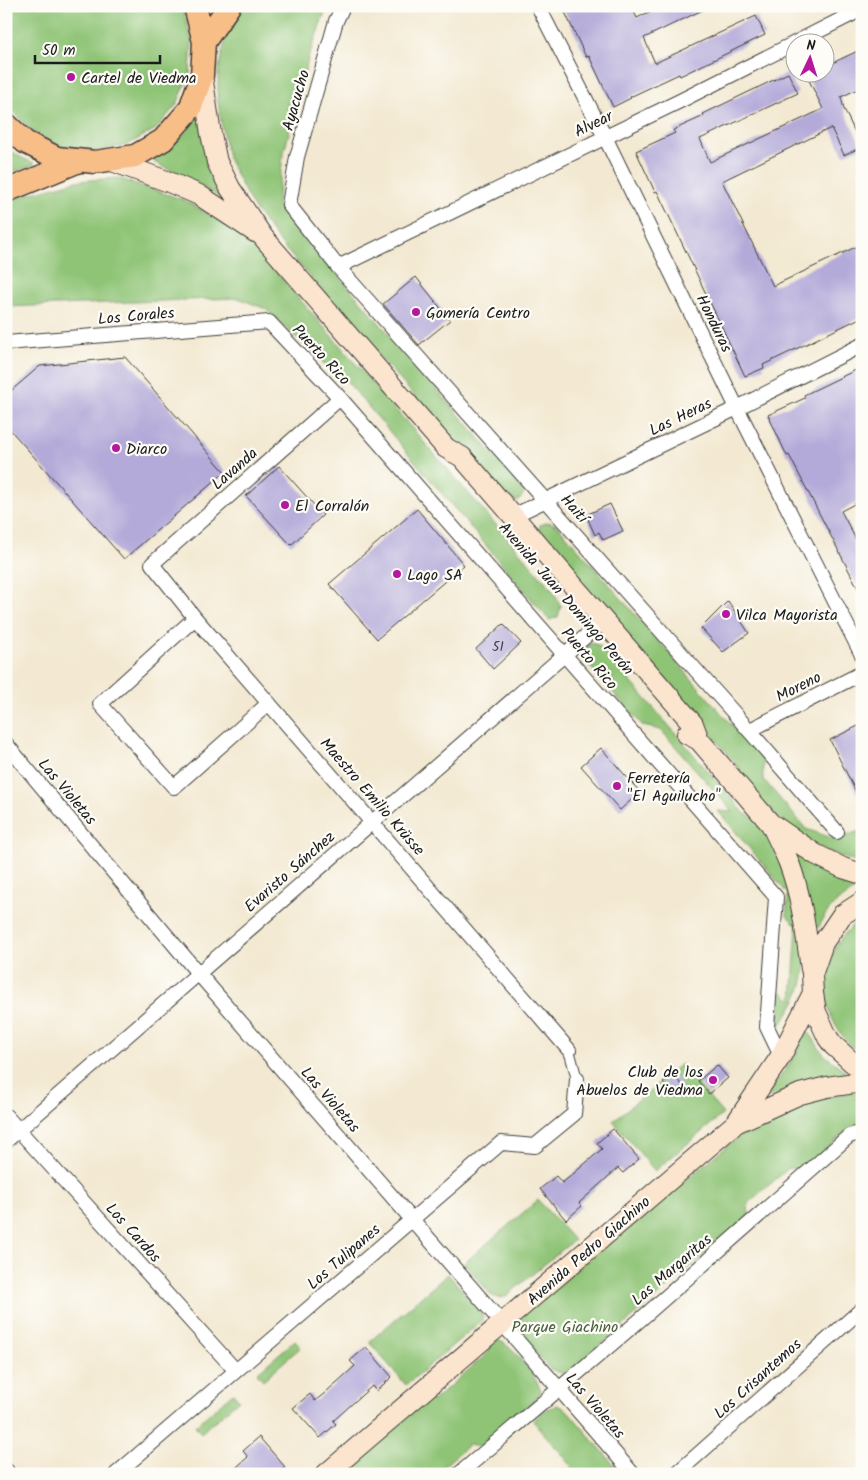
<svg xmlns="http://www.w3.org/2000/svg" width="868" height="1480" font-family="Kalam,sans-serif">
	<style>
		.green { fill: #8fc476; stroke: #567049 }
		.building { fill: #b4aad9 }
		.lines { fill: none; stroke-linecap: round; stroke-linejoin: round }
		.pedestrian-casing { stroke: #3c3b37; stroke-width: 12 }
		.minor-casing { stroke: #3c3b37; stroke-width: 16 }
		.secondary-casing { stroke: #3c3b37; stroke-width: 22 }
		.trunk-casing { stroke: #3c3b37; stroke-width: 25 }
		.pedestrian { stroke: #fff; stroke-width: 10 }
		.minor { stroke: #fff; stroke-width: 14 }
		.secondary { stroke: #fce5cf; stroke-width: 20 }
		.trunk { stroke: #f7be88; stroke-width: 22 }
		.poi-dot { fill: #b5179e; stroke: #fdfcf7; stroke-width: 2 }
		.labels { text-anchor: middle; stroke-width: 4.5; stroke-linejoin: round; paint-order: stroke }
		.number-label { font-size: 14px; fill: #42404b }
		.poi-label { font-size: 16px; fill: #1c1c1c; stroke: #fdfcf7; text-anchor: start }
		.street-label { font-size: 16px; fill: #1c1c1c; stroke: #fdfcf7 }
		.park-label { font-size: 16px; fill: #4a5f40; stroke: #fdfcf7 }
	</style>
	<rect width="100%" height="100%" fill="#fdfcf7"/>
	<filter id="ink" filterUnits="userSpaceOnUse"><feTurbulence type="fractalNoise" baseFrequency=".02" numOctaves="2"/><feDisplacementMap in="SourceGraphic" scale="10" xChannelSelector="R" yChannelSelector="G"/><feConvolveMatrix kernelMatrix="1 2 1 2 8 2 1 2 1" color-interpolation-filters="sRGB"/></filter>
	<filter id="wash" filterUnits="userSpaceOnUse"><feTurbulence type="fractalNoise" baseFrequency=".0096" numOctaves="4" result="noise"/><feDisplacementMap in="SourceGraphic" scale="20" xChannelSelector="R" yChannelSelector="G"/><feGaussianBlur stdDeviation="1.12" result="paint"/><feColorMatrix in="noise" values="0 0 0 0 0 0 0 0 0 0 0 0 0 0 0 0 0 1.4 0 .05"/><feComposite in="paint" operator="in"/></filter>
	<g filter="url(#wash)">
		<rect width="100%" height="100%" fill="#f3e9d2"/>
		<path class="green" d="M6,6H182L192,41L190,74L177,104L156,129L127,145L95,151L62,147L32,131L9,107L6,101Z
			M240,6H327L308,59L283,156L277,205L519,484L524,493L519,501L510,500L499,493L282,245L256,211L246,194L228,158L223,133L218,101V72L227,32Z
			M200,113L207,162L224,198L222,199L203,187L154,162L155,157L170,148L188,130Z
			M6,148L22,158L34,163V165L6,174Z
			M118,178L184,200L230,227L255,248L551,588L561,606L558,617L549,620L345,379L333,372L266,309L238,298L6,307V200L77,181Z
			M549,522L558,526L763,761V779L806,829L835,839L860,831L862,834V865L819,847L777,817L757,796L733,760L542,543L538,534L540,525Z
			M593,643L601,647L745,814C749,816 755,817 759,820C779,840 807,941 805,969C803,992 791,1010 778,1028L781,991L792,1001L797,926L786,915L788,894L718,811L733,812L661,730L643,726L585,661L584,651L586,645Z
			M788,844L855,880L858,884C853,895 837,899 830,909C825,914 822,921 819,927L813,928Z
			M862,918V1055C856,1052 852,1047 848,1042C813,1006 821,946 862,918Z
			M807,1031C812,1034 817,1047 823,1053C830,1061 843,1067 848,1075L767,1097V1094C777,1081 786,1069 795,1055C799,1047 800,1037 807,1031Z
			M681,1064L723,1114L655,1171L613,1121Z
			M862,1091V1125L845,1132L802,1170L789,1168L748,1203L749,1216L570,1372L560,1373L550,1369L520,1334L517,1323L523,1313L747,1130L800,1105L829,1096Z
			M538,1200L574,1240L505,1297L499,1298L492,1296L464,1263Z
			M448,1274L480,1311L483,1318L479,1323L406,1385L369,1342Z
			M295,1340L301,1347L263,1380L257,1373Z
			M498,1340C513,1346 535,1375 541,1391L535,1400L481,1447L468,1445L437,1472V1474H337L422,1400H434L489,1352V1342Z
			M233,1393L239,1400L201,1433L195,1426Z
			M557,1405L567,1410L622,1474H564L572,1466L533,1421L545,1410Z"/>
		<g id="blocks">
			<path class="building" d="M562,6H631L637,18L661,6H711L644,38L655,63L756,16L765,35L680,76L679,74L630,97L631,98L613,107L589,56L586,57Z
				M862,49V87L841,97L844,109L862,147L844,155L831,128L722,181L773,286L862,244V317L763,365L764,368L745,376L690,260L657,191L655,192L636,151L675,133L673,130L704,116L703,114L788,73L798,93L700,139L710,162L823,109L805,72H826V66Z
				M416,277L450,320L419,345L383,304Z
				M125,357L225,472L124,559L6,425V395L40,366Z
				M862,367V500L841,511L862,551V596L789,455L787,456L768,415L805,398L804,395Z
				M279,466L323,515L291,545L246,496Z
				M610,504L623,531L603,540L599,532L595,535L586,515Z
				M417,509L464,565L377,639L329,584Z
				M728,601L749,633L723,652L701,628Z
				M503,624L521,643L493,669L476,649Z
				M862,724V804L830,740Z
				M601,748L640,792L620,810L581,766Z
				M717,1065L728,1078L709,1094L698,1081Z
				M673,1075L683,1086L672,1094L663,1083Z
				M613,1129L639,1159L623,1173L618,1168L579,1203L582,1206L566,1220L540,1189L556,1176L562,1183L573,1174L602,1149L597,1143Z
				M366,1347L392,1377L376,1391L372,1386L333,1421L336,1424L320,1438L293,1408L310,1394L315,1401L326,1392L355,1366L350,1361Z
				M259,1437L285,1467L278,1474H229L248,1457L243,1451Z"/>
		</g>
	</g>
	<g filter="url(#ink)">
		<use href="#blocks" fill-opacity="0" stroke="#3c3b37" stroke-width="1"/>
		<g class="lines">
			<g class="pedestrian-casing">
				<path id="pedestrian" d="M569,1050L577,1079"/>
			</g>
			<g class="minor-casing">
				<path id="minor" d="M343,6L336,21L297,157L289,205L338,267L734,713L837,832
					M538,6L605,137L737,408L862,655
					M338,267L682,100L862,9
					M6,343L269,322L340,398L776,897L767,1027L781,1056
					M340,398L152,564L195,618L569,1050
					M513,516L737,408L862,345
					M195,618L100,704L174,787L269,703
					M750,730L862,673
					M6,744L198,973L633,1474
					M6,1116L236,1371
					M6,1141L594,629
					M6,1470L9,1474
					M116,1474L501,1143L535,1146L574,1114L577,1079
					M459,1474L641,1319L849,1136L862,1132
					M676,1474L862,1309"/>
			</g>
			<g class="secondary-casing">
				<path id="secondary" d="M202,75L211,134L217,162L230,188L263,237L446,448L462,457L693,724L699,740
					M112,161L169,182L199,195L255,232
					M687,734L699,740L770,823L815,854L843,868L862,874
					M771,824C777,837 784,850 789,863C802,897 806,934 811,969
					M862,902L842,915L823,943L812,975L813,993L816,1012L828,1038L833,1045L853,1063L862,1067
					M738,1122L800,1094L827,1087L862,1082
					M326,1474L736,1123L781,1056L813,993"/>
			</g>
			<g class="trunk-casing">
				<path id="trunk" d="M204,42L229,6
					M6,124L25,142L57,158L95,162L135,156L163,140L190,109L202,75L204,42L195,6
					M6,191L79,161"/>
			</g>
			<use href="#pedestrian" class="pedestrian"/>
			<use href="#minor" class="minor"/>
			<use href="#secondary" class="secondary"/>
			<use href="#trunk" class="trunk"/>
		</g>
	</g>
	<g class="poi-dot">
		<circle cx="71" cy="77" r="5"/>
		<circle cx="416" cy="312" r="5"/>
		<circle cx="116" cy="448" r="5"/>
		<circle cx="285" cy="505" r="5"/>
		<circle cx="397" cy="574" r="5"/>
		<circle cx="726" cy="614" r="5"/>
		<circle cx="617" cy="786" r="5"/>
		<circle cx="713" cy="1080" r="5"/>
	</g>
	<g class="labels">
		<g class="number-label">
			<text x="498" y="651">51</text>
		</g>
		<g class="poi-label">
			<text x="81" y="83">Cartel de Viedma</text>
			<text x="426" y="318">Gomería Centro</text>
			<text x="126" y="454">Diarco</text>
			<text x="295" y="511">El Corralón</text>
			<text x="407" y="580">Lago SA</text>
			<text x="736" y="620">Vilca Mayorista</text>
			<text x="627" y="783">Ferretería<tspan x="627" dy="18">"El Aguilucho"</tspan></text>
			<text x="703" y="1077" text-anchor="end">Club de los<tspan x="703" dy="18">Abuelos de Viedma</tspan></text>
		</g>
		<g class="street-label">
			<text transform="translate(295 100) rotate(-74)" y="6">Ayacucho</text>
			<text transform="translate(593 123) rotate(-26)" y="6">Alvear</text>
			<text transform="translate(136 315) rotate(-5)" y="6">Los Corales</text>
			<text transform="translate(715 323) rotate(64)" y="6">Honduras</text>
			<text transform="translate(322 354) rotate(47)" y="6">Puerto Rico</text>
			<text transform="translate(680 416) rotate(-26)" y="6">Las Heras</text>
			<text transform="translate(234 468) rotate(-41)" y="6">Lavanda</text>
			<text transform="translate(575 508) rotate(48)" y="6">Haití</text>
			<text transform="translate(567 598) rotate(49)" y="6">Avenida Juan Domingo Perón</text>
			<text transform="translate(590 658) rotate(49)" y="6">Puerto Rico</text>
			<text transform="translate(798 686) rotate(-27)" y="6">Moreno</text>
			<text transform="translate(68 791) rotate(50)" y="6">Las Violetas</text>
			<text transform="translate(373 796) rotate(49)" y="6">Maestro Emilio Krüsse</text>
			<text transform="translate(289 871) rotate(-41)" y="6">Evaristo Sánchez</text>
			<text transform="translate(331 1099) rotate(49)" y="6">Las Violetas</text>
			<text transform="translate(134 1232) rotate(48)" y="6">Los Cardos</text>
			<text transform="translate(588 1250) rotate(-41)" y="6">Avenida Pedro Giachino</text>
			<text transform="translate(343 1256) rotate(-41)" y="6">Los Tulipanes</text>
			<text transform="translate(671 1269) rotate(-41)" y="6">Las Margaritas</text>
			<text transform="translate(757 1378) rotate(-42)" y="6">Los Crisantemos</text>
			<text transform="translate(596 1405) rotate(49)" y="6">Las Violetas</text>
		</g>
		<g class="park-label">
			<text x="565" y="1332">Parque Giachino</text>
		</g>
	</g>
	<rect width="868" height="1480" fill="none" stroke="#fdfcf7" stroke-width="25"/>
	<g transform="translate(810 58) rotate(4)"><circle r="24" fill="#fdfcf7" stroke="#a3a29f"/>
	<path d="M0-4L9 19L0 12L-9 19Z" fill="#b5179e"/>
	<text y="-8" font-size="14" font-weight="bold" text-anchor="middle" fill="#1c1c1c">N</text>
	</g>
	<path d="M35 55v8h125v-8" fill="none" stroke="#1c1c1c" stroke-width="2.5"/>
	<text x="42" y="55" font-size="15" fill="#1c1c1c" stroke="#fdfcf7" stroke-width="4" paint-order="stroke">50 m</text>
</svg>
